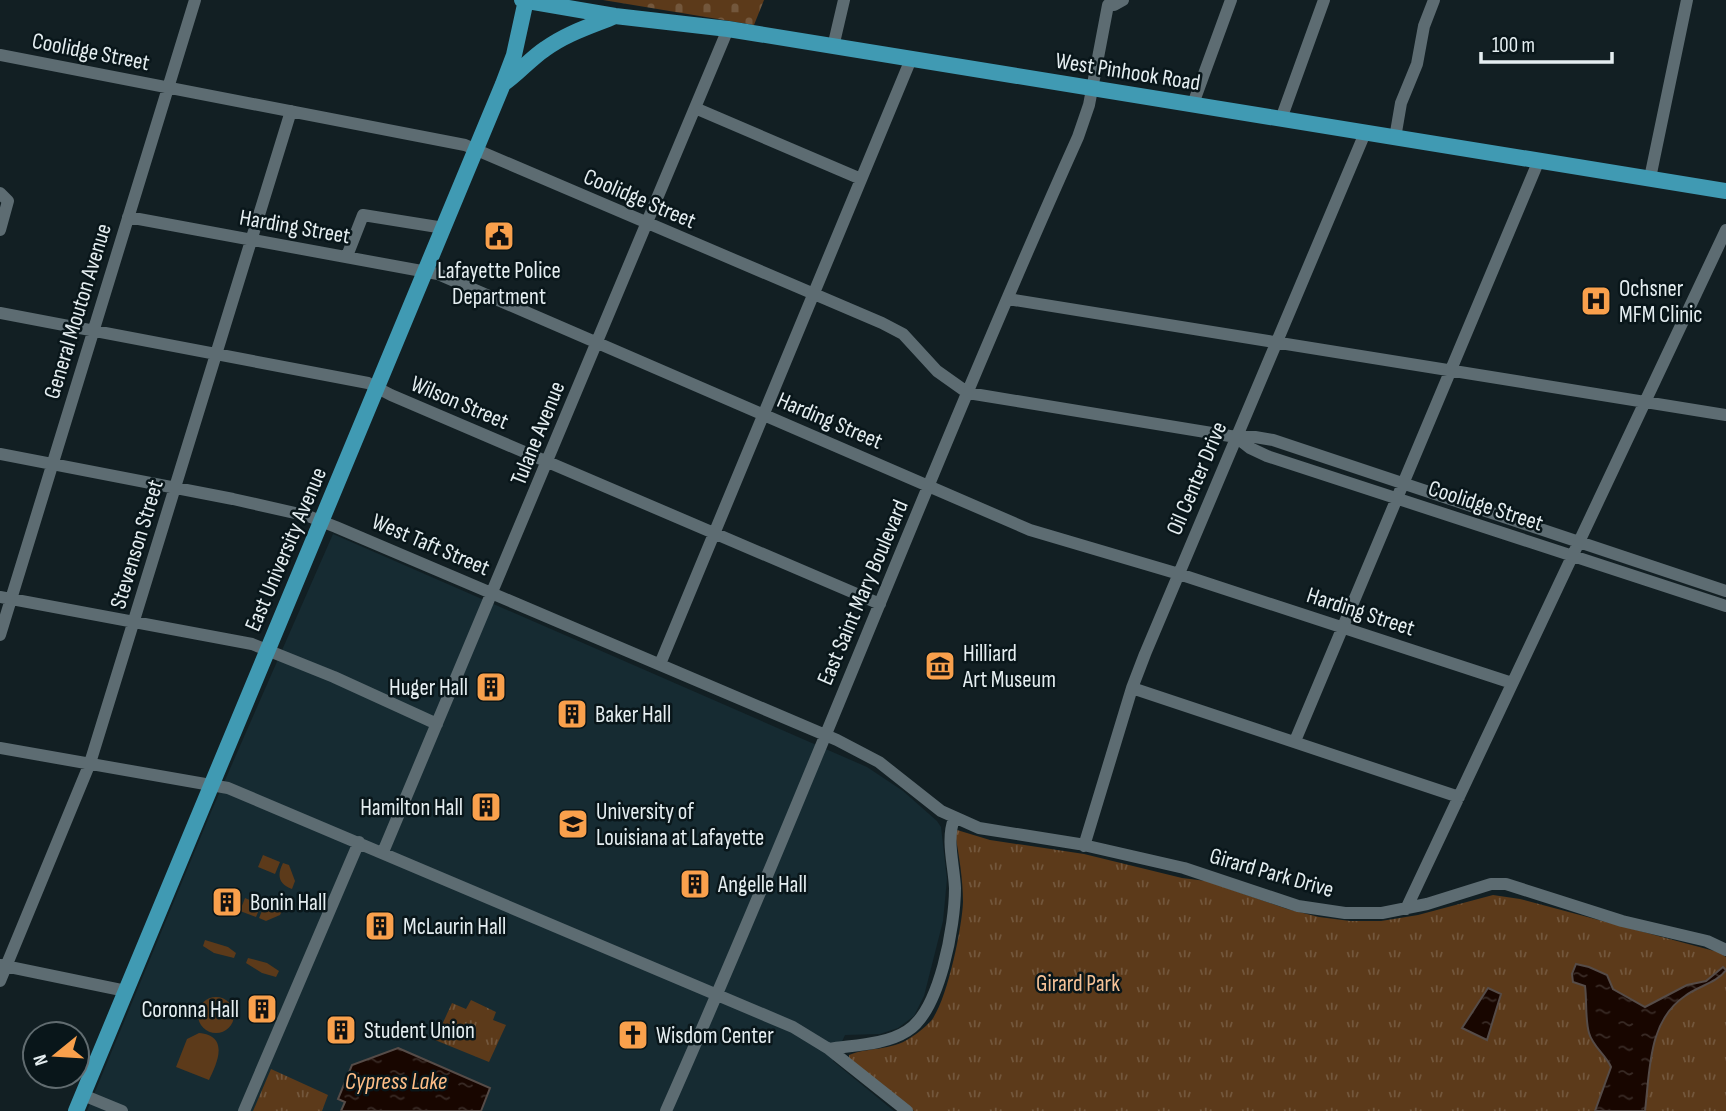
<svg xmlns="http://www.w3.org/2000/svg" width="1726" height="1111" font-family="'Sofia Sans Condensed',sans-serif">
	<style>
		.built { fill: #162b32 }
		.green { fill: #5c3a1a }
		.cemetery { fill: url(#cemetery-stones) }
		.park { fill: url(#park-tufts) }
		.water { fill: url(#water-ripples); stroke: #564c48; stroke-width: 2 }
		.lines { fill: none; stroke-linecap: round; stroke-linejoin: round }
		.minor { stroke: #5d6c72; stroke-width: 12 }
		.major { stroke: #409ab3; stroke-width: 16 }
		.labels { text-anchor: middle; stroke-width: 5; stroke-linejoin: round; paint-order: stroke }
		.street-label { font-size: 23px; fill: #e5eef1; stroke: #09161a }
		.poi-label { font-size: 23px; fill: #e5eef1; stroke: #09161a; text-anchor: start }
		.park-label { font-size: 23px; fill: #f7c398; stroke: #09161a }
		.water-label { font-size: 24px; font-style: italic; fill: #ffbe87; stroke: #09161a }
	</style>
	<defs>
		<pattern id="cemetery-stones" width="16" height="16" patternUnits="userSpaceOnUse" patternTransform="scale(1.75)"><rect width="16" height="16" fill="#5c3a1a"/><path d="M2 7V4a2 2 0 0 1 4 0v3zM10 15v-3a2 2 0 0 1 4 0v3z" fill="#73573c"/></pattern>
		<pattern id="park-tufts" width="24" height="20" patternUnits="userSpaceOnUse" patternTransform="scale(1.75)"><rect width="24" height="20" fill="#5c3a1a"/><path d="M3 7l-1-3M5 7V3M7 7l1-3M15 17l-1-3M17 17v-4M19 17l1-3" fill="none" stroke="#73573c"/></pattern>
		<pattern id="water-ripples" width="26" height="14" patternUnits="userSpaceOnUse" patternTransform="scale(1.75)"><rect width="26" height="14" fill="#180600"/><path d="M2 4q2-2 4 0t4 0M15 11q2-2 4 0t4 0" fill="none" stroke="#392b26"/></pattern>
	</defs>
	<rect width="100%" height="100%" fill="#121f23"/>
	<path class="built" d="M333,534L867,767L903,791L937,821L941,827L947,879L943,921L924,996L914,1016L898,1028L880,1034L845,1035L833,1061L894,1111H87L211,812Z"/>
	<path class="green" d="M263,855L280,862L275,874L258,867Z
		M283,863L289,865L295,881L292,889C278,884 277,875 283,863Z
		M245,898L261,905L256,917L240,911Z
		M270,904L284,907L280,915L266,921L259,918L262,911Z
		M205,940L228,947L236,953L234,958L214,953L203,946Z
		M248,958L267,963L279,971L276,977L262,973L246,963Z
		M198 1015a18 18 0 1 1 36 0a18 18 0 1 1-36 0Z
		M199,1033C230,1036 217,1063 209,1080L176,1067L187,1039Z"/>
	<path class="cemetery" d="M603,0H764L754,25Z"/>
	<path class="park" d="M957,830L990,840L1084,854L1182,878L1206,881L1287,909L1319,917L1350,921H1381L1418,915L1493,895L1520,899L1718,952L1726,957V1111H914L849,1058V1055C868,1047 891,1051 910,1038C917,1034 925,1027 931,1021C947,1001 962,928 963,902C963,879 959,856 955,833Z
		M471,1000L496,1012L493,1020L506,1025L489,1062L435,1040L452,1003L466,1009Z
		M271,1069L328,1095L322,1111H253Z"/>
	<path class="water" d="M1576,964L1589,967L1607,975L1613,989L1645,1007L1687,985L1706,981L1723,967L1726,970C1717,983 1698,986 1685,996C1648,1021 1650,1070 1645,1111H1595L1611,1067C1606,1055 1593,1047 1589,1033C1585,1019 1587,1001 1585,986L1573,982L1572,974Z
		M1488,988L1501,994L1487,1040L1462,1028Z
		M398,1048L490,1088L481,1111H341L345,1102L338,1099L352,1065Z"/>
	<g class="lines">
		<path class="minor" d="M1108,5H1114L1123,0
			M833,47L844,0
			M0,55L465,145L882,323L903,334L937,371L968,393L1236,437H1255L1273,440L1726,591
			M1193,104L1231,0
			M695,108L861,179
			M1281,119L1324,0
			M1395,138L1401,103L1417,64L1424,26L1434,0
			M1650,178L1687,0
			M0,193L8,201L0,230
			M128,217L438,274L1030,530L1179,574L1512,683
			M347,256L363,215L444,228
			M1008,299L1726,415
			M0,313L368,383L391,395L880,604
			M1236,437L1250,448L1267,456L1726,606
			M0,454L233,499L308,516L336,527L837,740L879,762L941,811L979,828L1079,844L1184,868L1298,906L1345,913H1382L1427,904L1491,884H1506L1622,921L1707,941L1726,950
			M0,597L252,644L334,677L437,724
			M0,635L195,0
			M660,664L911,59
			M1132,688L1459,797
			M1295,741L1539,160
			M0,748L228,788L793,1027L829,1049L907,1111
			M1084,846L1132,688L1145,654L1365,133
			M383,852L728,29
			M1406,909L1726,230
			M0,965L126,991
			M0,981L90,763L291,111
			M829,1049C854,1045 885,1045 907,1031C940,1011 955,925 955,888C954,865 946,840 954,819
			M83,1095L122,1111
			M244,1111L359,842
			M666,1111C809,788 934,458 1078,137L1089,105L1108,5"/>
		<path class="major" d="M522,0L615,16L728,29L1726,191
			M503,84C519,73 530,59 545,49C567,33 591,26 615,16
			M76,1111L503,84L514,55L526,0"/>
	</g>
	<defs>
		<g id="civic-square" transform="scale(1.575)"><rect x="-9" y="-9" width="18" height="18" rx="4" fill="#f9a04c" stroke="#09161a"/><path d="M-.6-6.5H3V-4.5H.6V-3L4-1V1h2V6H-6V1h2V-1L-.6-3ZM-1.2 2.5V6h2.4V2.5Z" fill="#111"/></g>
		<g id="hospital-square" transform="scale(1.575)"><rect x="-9" y="-9" width="18" height="18" rx="4" fill="#f9a04c" stroke="#09161a"/><path d="M-5-5h3v3.5h4V-5h3V5h-3V1.5h-4V5h-3Z" fill="#111"/></g>
		<g id="museum-square" transform="scale(1.575)"><rect x="-9" y="-9" width="18" height="18" rx="4" fill="#f9a04c" stroke="#09161a"/><path d="M0-6L6-3V-2H-6V-3ZM-5-1h2V3h-2ZM-1-1h2V3h-2ZM3-1h2V3H3ZM-6 4H6V6H-6Z" fill="#111"/></g>
		<g id="building-square" transform="scale(1.575)"><rect x="-9" y="-9" width="18" height="18" rx="4" fill="#f9a04c" stroke="#09161a"/><path d="M-4-6H4V6H1V3H-1V6H-4ZM-2.5-4.3h1.7v1.8h-1.7ZM.8-4.3h1.7v1.8H.8ZM-2.5-1h1.7V.8h-1.7ZM.8-1h1.7V.8H.8Z" fill="#111"/></g>
		<g id="university-square" transform="scale(1.575)"><rect x="-9" y="-9" width="18" height="18" rx="4" fill="#f9a04c" stroke="#09161a"/><path d="M0-5L7-2L0 1L-7-2ZM-4 1L0 2.5L4 1V4Q0 6-4 4Z" fill="#111"/></g>
		<g id="church-square" transform="scale(1.575)"><rect x="-9" y="-9" width="18" height="18" rx="4" fill="#f9a04c" stroke="#09161a"/><path d="M-1.2-6h2.4v3.5h3.3v2.4h-3.3V6h-2.4V-.1h-3.3v-2.4h3.3Z" fill="#111"/></g>
	</defs>
	<g fill-rule="evenodd">
		<use href="#civic-square" x="499" y="236"/>
		<use href="#hospital-square" x="1596" y="301"/>
		<use href="#museum-square" x="940" y="666"/>
		<use href="#building-square" x="491" y="687"/>
		<use href="#building-square" x="572" y="714"/>
		<use href="#building-square" x="486" y="807"/>
		<use href="#university-square" x="573" y="824"/>
		<use href="#building-square" x="695" y="884"/>
		<use href="#building-square" x="227" y="902"/>
		<use href="#building-square" x="380" y="926"/>
		<use href="#building-square" x="262" y="1009"/>
		<use href="#building-square" x="341" y="1030"/>
		<use href="#church-square" x="633" y="1035"/>
	</g>
	<g class="labels">
		<g class="street-label">
			<text transform="translate(91 51) rotate(11)" y="8">Coolidge Street</text>
			<text transform="translate(1128 71) rotate(9)" y="8">West Pinhook Road</text>
			<text transform="translate(640 198) rotate(23)" y="8">Coolidge Street</text>
			<text transform="translate(295 226) rotate(10)" y="8">Harding Street</text>
			<text transform="translate(77 311) rotate(-73)" y="8">General Mouton Avenue</text>
			<text transform="translate(460 402) rotate(23)" y="8">Wilson Street</text>
			<text transform="translate(830 420) rotate(23)" y="8">Harding Street</text>
			<text transform="translate(537 433) rotate(-68)" y="8">Tulane Avenue</text>
			<text transform="translate(1196 478) rotate(-67)" y="8">Oil Center Drive</text>
			<text transform="translate(1486 505) rotate(18)" y="8">Coolidge Street</text>
			<text transform="translate(136 544) rotate(-73)" y="8">Stevenson Street</text>
			<text transform="translate(431 544) rotate(23)" y="8">West Taft Street</text>
			<text transform="translate(285 549) rotate(-67)" y="8">East University Avenue</text>
			<text transform="translate(862 592) rotate(-67)" y="8">East Saint Mary Boulevard</text>
			<text transform="translate(1361 611) rotate(18)" y="8">Harding Street</text>
			<text transform="translate(1272 872) rotate(16)" y="8">Girard Park Drive</text>
		</g>
		<g class="poi-label">
			<text x="499" y="278" text-anchor="middle">Lafayette Police<tspan x="499" dy="26">Department</tspan></text>
			<text x="1619" y="296">Ochsner<tspan x="1619" dy="26">MFM Clinic</tspan></text>
			<text x="963" y="661">Hilliard<tspan x="963" dy="26">Art Museum</tspan></text>
			<text x="468" y="695" text-anchor="end">Huger Hall</text>
			<text x="595" y="722">Baker Hall</text>
			<text x="463" y="815" text-anchor="end">Hamilton Hall</text>
			<text x="596" y="819">University of<tspan x="596" dy="26">Louisiana at Lafayette</tspan></text>
			<text x="718" y="892">Angelle Hall</text>
			<text x="250" y="910">Bonin Hall</text>
			<text x="403" y="934">McLaurin Hall</text>
			<text x="239" y="1017" text-anchor="end">Coronna Hall</text>
			<text x="364" y="1038">Student Union</text>
			<text x="656" y="1043">Wisdom Center</text>
		</g>
		<g class="park-label">
			<text x="1078" y="991">Girard Park</text>
		</g>
		<g class="water-label">
			<text x="396" y="1089">Cypress Lake</text>
		</g>
	</g>
	<g transform="translate(56 1055) rotate(252)"><circle r="33" fill="#09161a" stroke="#616c70" stroke-width="2"/>
	<path d="M0-5L12 26L0 18L-12 26Z" fill="#f9a04c"/>
	<text y="-10" font-size="19" font-weight="bold" text-anchor="middle" fill="#e5eef1">N</text>
	</g>
	<path d="M1481 52v10h131v-10" fill="none" stroke="#e5eef1" stroke-width="3.5"/>
	<text x="1492" y="52" font-size="21" fill="#e5eef1" stroke="#09161a" stroke-width="5" paint-order="stroke">100 m</text>
</svg>
